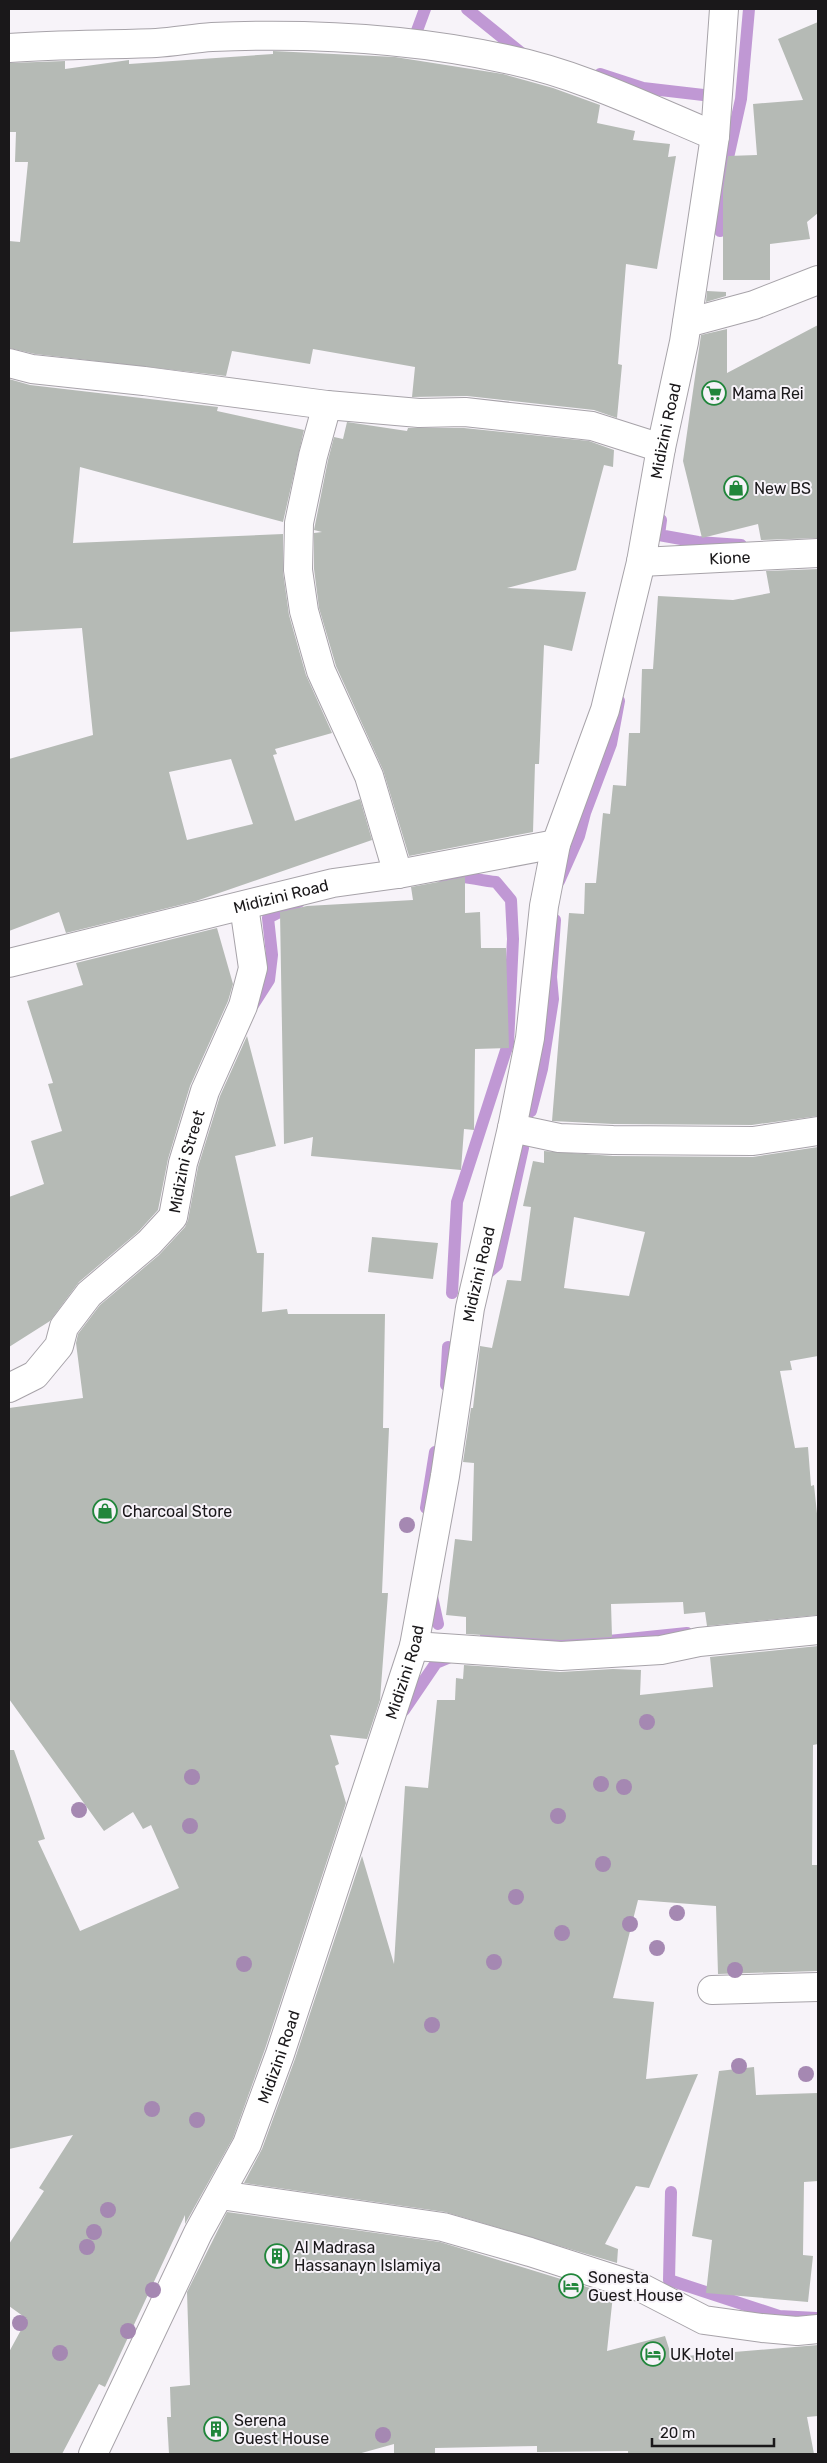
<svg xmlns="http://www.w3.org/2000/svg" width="827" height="2463" font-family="Rubik,sans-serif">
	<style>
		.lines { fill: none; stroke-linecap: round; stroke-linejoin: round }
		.stream { stroke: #c098d4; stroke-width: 12 }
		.building { fill: #b5bab5; fill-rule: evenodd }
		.minor-casing { stroke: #a7a3a9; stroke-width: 30 }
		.minor { stroke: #fff; stroke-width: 28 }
		.tree { fill: #a588b2 }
		.labels { text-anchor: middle; stroke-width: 4; stroke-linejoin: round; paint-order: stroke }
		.poi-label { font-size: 16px; fill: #1a181a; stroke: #f7f3f9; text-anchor: start }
		.street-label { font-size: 16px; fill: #1a181a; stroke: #f7f3f9 }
	</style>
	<rect width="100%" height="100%" fill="#f7f3f9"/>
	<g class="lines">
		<path class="stream" d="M467,9L525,56
			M415,36L425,9
			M600,74L643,88L712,96V89
			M720,231L722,185L741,99L749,9
			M661,520L659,535L698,542L741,545
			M441,876C456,873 480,881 496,882L511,900L513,939L508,1044L457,1202L452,1293
			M559,881L579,836L585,813L611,744L619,701
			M253,1005L269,980L272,955L268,918L299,902
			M531,1111L542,1069L553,999L551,977L555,920
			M482,1278L497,1265L523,1148
			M446,1385L448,1347
			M426,1508L435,1452
			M431,1592L438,1624
			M486,1636L548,1641L599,1642L687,1633
			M404,1710L436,1663L455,1655
			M671,2192L669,2280L779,2316L816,2318"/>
	</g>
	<path class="building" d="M818,22V213L807,222L810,239L770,244V280H723V190L728,156L757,155L753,104L803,100L778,39Z
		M273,51L395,57L503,74L553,88L600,105L597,123L635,131L633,140L670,144L668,157L676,156L657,269L626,264L618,364L622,365L617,418L594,410L467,396L412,397L415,367L313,349L310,364L232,351L226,376L35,354L9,348V241L20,242L28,162H15L16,132H9V63L65,61V69L129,60V64L273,54Z
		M707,291L726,292V296L706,302Z
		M818,325V538L761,540L758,524L702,538L683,461L701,335L727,329V373Z
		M9,379L30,385L218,407L217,411L304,430L283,522L80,467L73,543L283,534V572L289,615L306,675L332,733L275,749L277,754L273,755L295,821L360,799L372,840L196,901L66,933L59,912L9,931V759L93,735L82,628L9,632ZM231,759L253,824L187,840L169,772Z
		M347,422L407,431L408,428H464L589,441L614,450L613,467L604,465L576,570L507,588L586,592L572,651L544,645L539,764H535L533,832L409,856L383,770L336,666L319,608L314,569V533L322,532L314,530L328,460L334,437L343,439Z
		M818,569V1116L752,1125L613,1124L552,1121L569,913L584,914L585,883H596L603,813L610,814L613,785L626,786L629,733H640L642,669H653L658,596L733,600L770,593L766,571Z
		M465,877V913L480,912L481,948H506L509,1048L475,1049L474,1130L464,1129L461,1170L311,1156L313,1137L284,1144L280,912L307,906L413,900L411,887Z
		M217,928L233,984L228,1001L190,1086L168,1159L158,1210L138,1232L79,1282L50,1321L9,1347V1197L44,1184L31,1141L62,1131L48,1084L53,1083L27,1001L83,985L76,963Z
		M247,1036L276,1146L235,1156L257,1253H264L262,1312L287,1309L288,1314H385L383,1428H389L382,1593H388L380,1700L367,1739L330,1735L339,1764L335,1766L346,1803L265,2049L233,2138L185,2224V2215L105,2387L99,2384L62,2454H9V2352L27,2319L9,2306V2244L44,2191L39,2188L73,2135L9,2149V1750H14L45,1839L38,1841L80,1931L179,1888L151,1825L143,1829L133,1812L104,1831L9,1699V1408L83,1398L76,1343L78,1334L100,1305L159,1255L185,1227L188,1220L198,1167L220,1096Z
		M818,1147V1356L790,1361L792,1370L780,1371L795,1448L808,1447L811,1486L814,1485L818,1523V1615L707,1626L705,1612L684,1614L683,1602L611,1604L612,1637L561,1640L466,1634V1617L446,1615L455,1539L472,1541L474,1463L463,1462L471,1408H473L480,1346L492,1348L507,1280L521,1281L531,1207L523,1206L533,1161L544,1163V1151L613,1156L753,1157ZM574,1217L645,1232L629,1296L564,1288Z
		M372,1237L438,1243L433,1279L368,1272Z
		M818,1646V1744L813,1745L812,1865H818V1971L718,1974L716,1906L638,1900L613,1998L654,2002L646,2079L698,2074L649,2188L636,2186L605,2244L618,2249L617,2263L445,2212L244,2183L262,2149L295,2059L362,1856L394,1964L405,1786L428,1788L437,1700H455L456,1678L463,1679L464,1665L560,1672L613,1669L641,1670L640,1695L713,1687L710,1657Z
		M754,2067L756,2095L818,2093V2181L804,2182L803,2255L813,2256L808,2302L706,2293L712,2240L692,2236L719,2071Z
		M227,2212L440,2242L613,2295L607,2351L665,2336L671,2355L674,2357L818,2345V2416L807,2417L814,2454H628V2451L537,2452V2446L435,2448V2454H394V2444L358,2454H169L167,2417H171L170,2387L190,2385L187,2292Z"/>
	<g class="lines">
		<g class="minor-casing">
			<g id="minor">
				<path d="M9,48C58,44 107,45 156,43C175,42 194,38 212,37C310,33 410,38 506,59C579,74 646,107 715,136"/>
				<path d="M687,323L754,305L818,280"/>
				<path d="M9,363L32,369L144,381L327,405L419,413L465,412L592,426L661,448"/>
				<path d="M327,405L313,456L299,523L298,570L304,611L321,671L369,776L398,874"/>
				<path id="s1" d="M641,562L818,553"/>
				<path id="s2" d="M9,963L333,883L398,874L556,844"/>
				<path d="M512,1128L559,1138L613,1140L753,1141L818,1131"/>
				<path id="s3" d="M9,1388L35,1375L59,1346L64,1327L89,1294L149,1243L173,1217L183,1163L205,1091L243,1006L253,968L244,906"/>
				<path d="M414,1646L561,1656L661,1650L699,1642L818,1630"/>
				<path d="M712,1990L818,1987"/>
				<path d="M220,2195L443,2227L530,2252L642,2288L704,2320L762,2328L797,2331L818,2329"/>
				<path id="s4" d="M93,2454L198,2233L247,2144L280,2054L414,1646L445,1476L470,1308L512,1128L530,1038L544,906L556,844L605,710L641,562L661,448L684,342L715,136L724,9"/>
			</g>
		</g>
		<use href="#minor" class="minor"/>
	</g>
	<g class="tree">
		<circle cx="407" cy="1525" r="8"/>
		<circle cx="647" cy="1722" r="8"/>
		<circle cx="192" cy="1777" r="8"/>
		<circle cx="601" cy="1784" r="8"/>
		<circle cx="624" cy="1787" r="8"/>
		<circle cx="79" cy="1810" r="8"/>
		<circle cx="558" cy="1816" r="8"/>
		<circle cx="190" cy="1826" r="8"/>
		<circle cx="603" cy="1864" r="8"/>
		<circle cx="516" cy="1897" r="8"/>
		<circle cx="677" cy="1913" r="8"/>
		<circle cx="630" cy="1924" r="8"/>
		<circle cx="562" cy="1933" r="8"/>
		<circle cx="657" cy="1948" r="8"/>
		<circle cx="494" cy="1962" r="8"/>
		<circle cx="244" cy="1964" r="8"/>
		<circle cx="735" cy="1970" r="8"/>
		<circle cx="432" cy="2025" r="8"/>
		<circle cx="739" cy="2066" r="8"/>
		<circle cx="806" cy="2074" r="8"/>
		<circle cx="152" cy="2109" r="8"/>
		<circle cx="197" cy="2120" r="8"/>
		<circle cx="108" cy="2210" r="8"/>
		<circle cx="94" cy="2232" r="8"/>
		<circle cx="87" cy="2247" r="8"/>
		<circle cx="153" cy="2290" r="8"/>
		<circle cx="20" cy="2323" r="8"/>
		<circle cx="128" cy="2331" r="8"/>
		<circle cx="60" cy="2353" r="8"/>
		<circle cx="383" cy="2435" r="8"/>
	</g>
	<defs>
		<g id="supermarket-ring" transform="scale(1.25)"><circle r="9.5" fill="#f7f3f9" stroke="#21863b" stroke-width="1.5"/><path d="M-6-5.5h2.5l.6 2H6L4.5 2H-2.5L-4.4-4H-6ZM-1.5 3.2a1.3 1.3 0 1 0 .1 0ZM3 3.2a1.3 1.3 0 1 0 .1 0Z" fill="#21863b"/></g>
		<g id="shop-ring" transform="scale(1.25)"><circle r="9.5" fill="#f7f3f9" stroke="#21863b" stroke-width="1.5"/><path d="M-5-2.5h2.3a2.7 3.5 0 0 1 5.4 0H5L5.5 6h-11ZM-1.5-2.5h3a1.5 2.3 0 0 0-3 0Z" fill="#21863b"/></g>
		<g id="building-ring" transform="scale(1.25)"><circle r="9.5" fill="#f7f3f9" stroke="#21863b" stroke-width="1.5"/><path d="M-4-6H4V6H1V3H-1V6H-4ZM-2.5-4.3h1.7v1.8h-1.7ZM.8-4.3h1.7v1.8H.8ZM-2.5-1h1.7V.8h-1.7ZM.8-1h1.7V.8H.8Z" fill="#21863b"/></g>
		<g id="hotel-ring" transform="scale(1.25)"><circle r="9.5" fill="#f7f3f9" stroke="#21863b" stroke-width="1.5"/><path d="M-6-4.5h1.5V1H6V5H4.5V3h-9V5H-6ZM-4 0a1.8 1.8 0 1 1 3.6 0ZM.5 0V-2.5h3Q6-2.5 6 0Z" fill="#21863b"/></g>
	</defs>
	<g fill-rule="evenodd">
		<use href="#supermarket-ring" x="714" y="393"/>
		<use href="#shop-ring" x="736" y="488"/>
		<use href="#shop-ring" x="105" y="1511"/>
		<use href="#building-ring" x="277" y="2256"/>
		<use href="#hotel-ring" x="571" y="2286"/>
		<use href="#hotel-ring" x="653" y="2354"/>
		<use href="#building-ring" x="216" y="2429"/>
	</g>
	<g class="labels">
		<g class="poi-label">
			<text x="732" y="399">Mama Rei</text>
			<text x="754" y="494">New BS</text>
			<text x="122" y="1517">Charcoal Store</text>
			<text x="294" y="2253">Al Madrasa<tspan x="294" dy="18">Hassanayn Islamiya</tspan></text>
			<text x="588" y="2283">Sonesta<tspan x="588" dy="18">Guest House</tspan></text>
			<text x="670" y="2360">UK Hotel</text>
			<text x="234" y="2426">Serena<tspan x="234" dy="18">Guest House</tspan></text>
		</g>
		<g class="street-label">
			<text dy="6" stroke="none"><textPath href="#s4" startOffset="2115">Midizini Road</textPath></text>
			<text dy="6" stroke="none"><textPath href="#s1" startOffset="89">Kione</textPath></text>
			<text dy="6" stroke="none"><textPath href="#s2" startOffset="280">Midizini Road</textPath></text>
			<text dy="6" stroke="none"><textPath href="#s3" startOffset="299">Midizini Street</textPath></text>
			<text dy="6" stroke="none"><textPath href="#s4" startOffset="1249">Midizini Road</textPath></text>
			<text dy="6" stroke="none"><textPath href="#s4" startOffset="844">Midizini Road</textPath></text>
			<text dy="6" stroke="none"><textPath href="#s4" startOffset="439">Midizini Road</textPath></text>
		</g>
	</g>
	<rect width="827" height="2463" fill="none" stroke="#1a181a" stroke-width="20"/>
	<path d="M652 2438v8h122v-8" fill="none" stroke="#1a181a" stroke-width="2.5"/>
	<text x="660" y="2438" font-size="15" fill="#1a181a" stroke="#f7f3f9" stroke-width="4" paint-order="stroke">20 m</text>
</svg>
